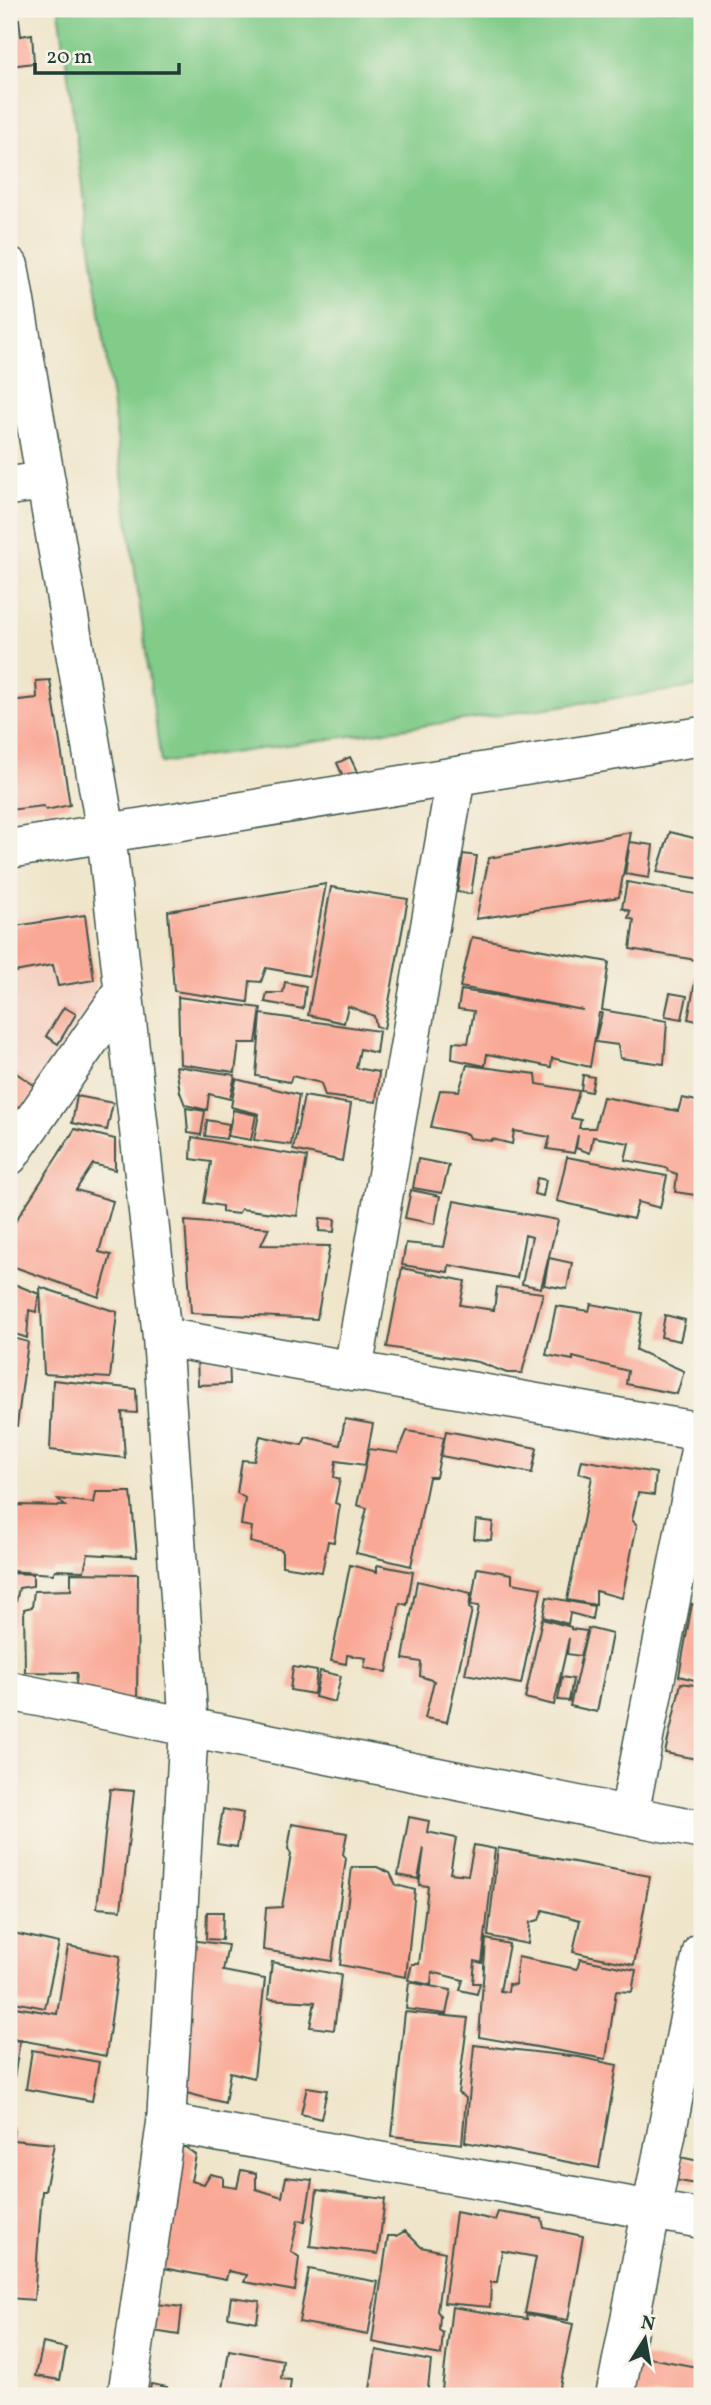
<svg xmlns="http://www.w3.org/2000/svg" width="711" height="2405" font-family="Vollkorn,serif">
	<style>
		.built { fill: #f5d2c2 }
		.green { fill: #82cc8a; stroke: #50845f; stroke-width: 2 }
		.building { fill: #faa896 }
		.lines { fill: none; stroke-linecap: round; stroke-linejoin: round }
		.minor-casing { stroke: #3e564a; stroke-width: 41 }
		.minor { stroke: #fff; stroke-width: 38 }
	</style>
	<rect width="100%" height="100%" fill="#f7f3e8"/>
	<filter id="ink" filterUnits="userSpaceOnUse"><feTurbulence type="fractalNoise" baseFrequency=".0143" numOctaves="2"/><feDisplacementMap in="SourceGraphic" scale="14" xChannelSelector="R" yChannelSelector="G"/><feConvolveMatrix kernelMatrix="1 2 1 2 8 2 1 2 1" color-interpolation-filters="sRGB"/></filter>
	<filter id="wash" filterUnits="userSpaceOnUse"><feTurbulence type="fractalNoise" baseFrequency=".00686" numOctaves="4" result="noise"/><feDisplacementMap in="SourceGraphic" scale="28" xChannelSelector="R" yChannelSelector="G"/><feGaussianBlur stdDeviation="1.57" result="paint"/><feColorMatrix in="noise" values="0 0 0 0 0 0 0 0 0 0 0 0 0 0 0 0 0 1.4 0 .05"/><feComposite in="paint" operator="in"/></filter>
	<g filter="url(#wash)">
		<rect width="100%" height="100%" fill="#efe5ca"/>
		<path class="built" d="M86,907L96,991L9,1136V919Z"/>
		<path class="green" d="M59,9H702V686L161,763Z"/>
		<g id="blocks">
			<path class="building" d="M19,19L21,36L32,34L34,63L10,66L9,20Z
				M50,680L70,805L46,810L43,806L9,810V701L37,698L36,681Z
				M350,757L363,784L349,790L337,763Z
				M631,832L619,897L476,919L489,858Z
				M670,832L702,840V879L657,872Z
				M630,842L653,845L649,878L625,874Z
				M463,854L477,856L471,894L457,892Z
				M627,882L702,895V961L630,949L634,920L628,918L630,911L622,908Z
				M326,884L309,976L266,968L261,982L250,981L248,1002L174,991L168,911Z
				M331,887L408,899L384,1029L376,1026L374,1016L348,1006L344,1023L308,1015Z
				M85,915L94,980L58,986L53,965L9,973V927Z
				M472,937L609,962L602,1010L667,1021L664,1064L620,1058L618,1045L595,1042L602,1013H599L590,1067L552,1058L551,1067L487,1054L485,1066L452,1059L453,1042L468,1043L474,1011L458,1009L461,990L583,1010L460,987Z
				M696,977L702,978V1022L688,1019Z
				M285,982L306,986L303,1009L265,1002L267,993H283Z
				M670,993L687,996L682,1019L665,1016Z
				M178,997L261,1008L256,1043H239L235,1072L180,1064Z
				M64,1007L76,1014L58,1044L46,1036Z
				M261,1014L379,1031L376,1053L360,1049L356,1068L379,1072L376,1102L325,1096L321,1083L292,1076L290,1082L256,1076Z
				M467,1065L536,1074L537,1084L579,1091L571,1118L581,1120L579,1128H595L603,1097L678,1111L682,1098L702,1102V1196L675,1192L677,1174L668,1171L667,1168L625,1160L629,1143L593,1137L590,1153L576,1148L578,1135L574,1153L547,1149L550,1137L514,1131L512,1144L492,1139L491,1141L469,1138L467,1134L431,1127L440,1090L459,1091Z
				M176,1066L235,1075L230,1099L209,1094L207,1110L185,1105L180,1092Z
				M13,1071L37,1087L22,1109L9,1101V1078Z
				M583,1075L594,1077L591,1092L581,1090Z
				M236,1079L299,1095L291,1145L254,1140L259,1114L231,1107Z
				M77,1096L113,1103L107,1130L72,1123Z
				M304,1096L351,1104L342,1161L293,1150Z
				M186,1108L205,1111L201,1135L188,1133Z
				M233,1110L256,1115L251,1140L228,1136Z
				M207,1120L229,1124L226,1139L205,1136Z
				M75,1129L115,1139V1170L93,1164L76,1190L113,1201L99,1252L111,1255L99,1297L9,1265V1231Z
				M192,1137L307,1157L297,1216L241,1209L238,1214L222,1212V1206L204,1203L211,1162L191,1159Z
				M567,1157L667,1176L660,1208L638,1202L633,1219L557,1201Z
				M418,1159L449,1165L442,1193L413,1188Z
				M537,1178L546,1180L543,1196L534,1194Z
				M411,1190L440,1196L435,1224L405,1218Z
				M454,1201L558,1220L541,1288L522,1284L532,1237L525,1235L517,1278L449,1265L448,1272L402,1265L406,1243L444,1247Z
				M320,1218L335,1219L334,1232L319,1231Z
				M185,1221L269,1228L261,1245L330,1246L317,1319L191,1313Z
				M549,1258L572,1263L567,1289L544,1285Z
				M402,1268L465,1281L460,1305L494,1310L497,1287L543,1293L522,1373H507L478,1362L387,1347Z
				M9,1282L39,1294L36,1312L29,1310L27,1338L9,1332Z
				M40,1287L117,1312L110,1378L44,1374Z
				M591,1304L642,1313L636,1350L684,1371L677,1394L626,1384L628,1371L573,1357V1360L546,1355L556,1306L589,1311Z
				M665,1315L685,1320L680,1341L661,1337Z
				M9,1337L28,1342L17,1426L9,1425Z
				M229,1354L230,1384L198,1385L197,1356Z
				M53,1380L136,1389L137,1413L122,1412L125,1458L50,1450Z
				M345,1419L373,1424L365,1465L336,1461L334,1477L340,1479L335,1503L340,1505L334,1542L328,1541L322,1572L282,1566V1550L250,1542L252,1527L241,1525L245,1498L237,1493L242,1460L254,1461L260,1436L302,1445L306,1437L340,1445Z
				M407,1431L444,1437L436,1477H429L411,1566L356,1553L367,1508L357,1505L369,1449L398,1453Z
				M446,1431L537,1448L532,1473L441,1456Z
				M582,1460L656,1473L654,1495L638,1493L632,1520L637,1525L622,1598L596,1591V1605L567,1600L592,1477L579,1473Z
				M96,1492H131L137,1557L88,1554L84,1571L55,1570L53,1574L9,1571L11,1535L18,1505L65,1506L58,1499L94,1503Z
				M476,1520L493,1522L491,1540L474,1539Z
				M350,1565L377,1572V1565L413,1572L407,1605L400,1603L387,1672L364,1668L366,1658L347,1655L346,1664L331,1661Z
				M477,1568L512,1574V1583L541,1588L521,1684L465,1674L479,1606L471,1605Z
				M9,1573L33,1574V1586L19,1588L10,1629Z
				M71,1573L138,1574L137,1707L75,1695L77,1673L25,1672L24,1609L32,1607L34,1591L71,1590Z
				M417,1581L471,1593L469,1608L472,1610L447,1722L425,1718L434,1681L420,1676L421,1662L403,1659Z
				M547,1597L594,1606L592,1619L570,1613L568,1624L543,1617Z
				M692,1604L702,1606V1682L679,1676Z
				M542,1619L571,1627V1629L587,1631L580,1656L567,1654L569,1638L554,1705L525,1698Z
				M588,1628L612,1634L597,1712L570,1706Z
				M293,1667L317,1671L314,1694L290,1690Z
				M320,1671L341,1676L335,1702L315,1697Z
				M562,1677L573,1679L569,1701L558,1700Z
				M681,1683L702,1686V1760L665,1753Z
				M110,1789L134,1791L121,1910L97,1908Z
				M223,1809L243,1813L237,1847L217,1844Z
				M409,1817L429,1821L427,1832L456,1838L450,1873L468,1875L474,1845L495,1849L482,1963L475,1961L473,1983H480L477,1994L460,1990L463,1980L432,1972L431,1985L408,1980L412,1964H419L428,1886L419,1885L424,1848L418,1879L398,1875Z
				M292,1824L347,1833L343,1854L346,1858L332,1961L263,1950L266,1908L282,1907L291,1854L288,1849Z
				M498,1848L650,1876L634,1965L573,1952L580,1920L543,1910L539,1920L530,1922L528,1944L488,1936Z
				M352,1867H377L390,1873L396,1885L415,1890L406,1977L340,1965Z
				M207,1912H223L222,1940L206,1939Z
				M9,1932L59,1943L45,2008L9,2001Z
				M486,1939L509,1944L500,1991L508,1992L509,1984L515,1985L518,1957L577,1969L580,1959L636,1970L632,1992L616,1991L606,2059L479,2037Z
				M190,1940L228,1945L223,1971L265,1979L254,2078L230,2072L225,2103L171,2089Z
				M68,1946L120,1956L106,2056L9,2038V2006L57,2014Z
				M272,1962L341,1975L334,2030L310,2027L315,2002L268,1999Z
				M409,1982L451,1990L446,2014L406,2009Z
				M405,2012L468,2018L458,2093L466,2098L462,2144L392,2136Z
				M9,2039L20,2041L14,2078L9,2077Z
				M474,2045L579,2057L617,2065L599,2168L465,2142Z
				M32,2050L99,2062L92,2101L26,2089Z
				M307,2087L327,2090L321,2119L301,2114Z
				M9,2126L14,2127L13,2140L54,2144L45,2191H42L34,2300L9,2298Z
				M185,2147L196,2155L191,2181L204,2184L210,2174L223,2177V2186L237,2188L241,2170L256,2173V2189L282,2197L286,2177L312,2180L305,2221L298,2220L291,2251L299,2257L295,2291L244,2282L247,2275L228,2271L226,2280L153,2266L171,2149Z
				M675,2156L699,2161L695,2184L670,2179Z
				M317,2190L385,2199L378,2254L310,2246Z
				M456,2212L495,2220L498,2212L542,2219L544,2228L583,2236L568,2320L525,2313L536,2257L502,2251L497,2282H491L490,2307L444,2303Z
				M405,2231L421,2247L445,2252L437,2311L440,2315L439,2330L443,2333L441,2355L372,2342L388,2236H396Z
				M309,2269L378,2282L368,2335L299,2322Z
				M231,2297L260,2301L257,2322L228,2317Z
				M156,2304L182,2307L179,2335L153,2331Z
				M452,2307L527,2319L526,2314L573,2324L558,2396H480L442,2390Z
				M43,2343L66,2348L60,2380L36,2376Z
				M229,2350L283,2360L281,2379L291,2380L289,2396H222Z
				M376,2350L431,2361L427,2396H369Z
				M629,2354L702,2368V2396H619Z
				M151,2384L167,2387L165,2396H149Z"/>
		</g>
	</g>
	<g filter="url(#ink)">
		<use href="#blocks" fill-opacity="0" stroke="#3e564a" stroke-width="2"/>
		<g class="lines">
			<g class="minor-casing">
				<path id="minor" d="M9,266L106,833L162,1337L189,1727L166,2123L127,2396
					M9,486L46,481
					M9,849L702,736
					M9,1156L123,992
					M162,1337L702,1432
					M353,1371L456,776
					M9,1691L702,1830
					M629,1815L702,1440
					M166,2123L702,2219
					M615,2396L702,1952"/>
			</g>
			<use href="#minor" class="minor"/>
		</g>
	</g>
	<rect width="711" height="2405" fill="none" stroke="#f7f3e8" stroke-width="35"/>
	<g transform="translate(645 2339) rotate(11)" stroke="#f7f3e8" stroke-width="5" paint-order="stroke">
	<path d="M0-5L12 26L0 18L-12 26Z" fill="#1f3d34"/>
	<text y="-10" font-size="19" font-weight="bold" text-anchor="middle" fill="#1f3d34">N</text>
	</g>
	<path d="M35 63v10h144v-10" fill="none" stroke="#1f3d34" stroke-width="3.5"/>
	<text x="46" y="63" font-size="21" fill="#1f3d34" stroke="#f7f3e8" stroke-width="5" paint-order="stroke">20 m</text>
</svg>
